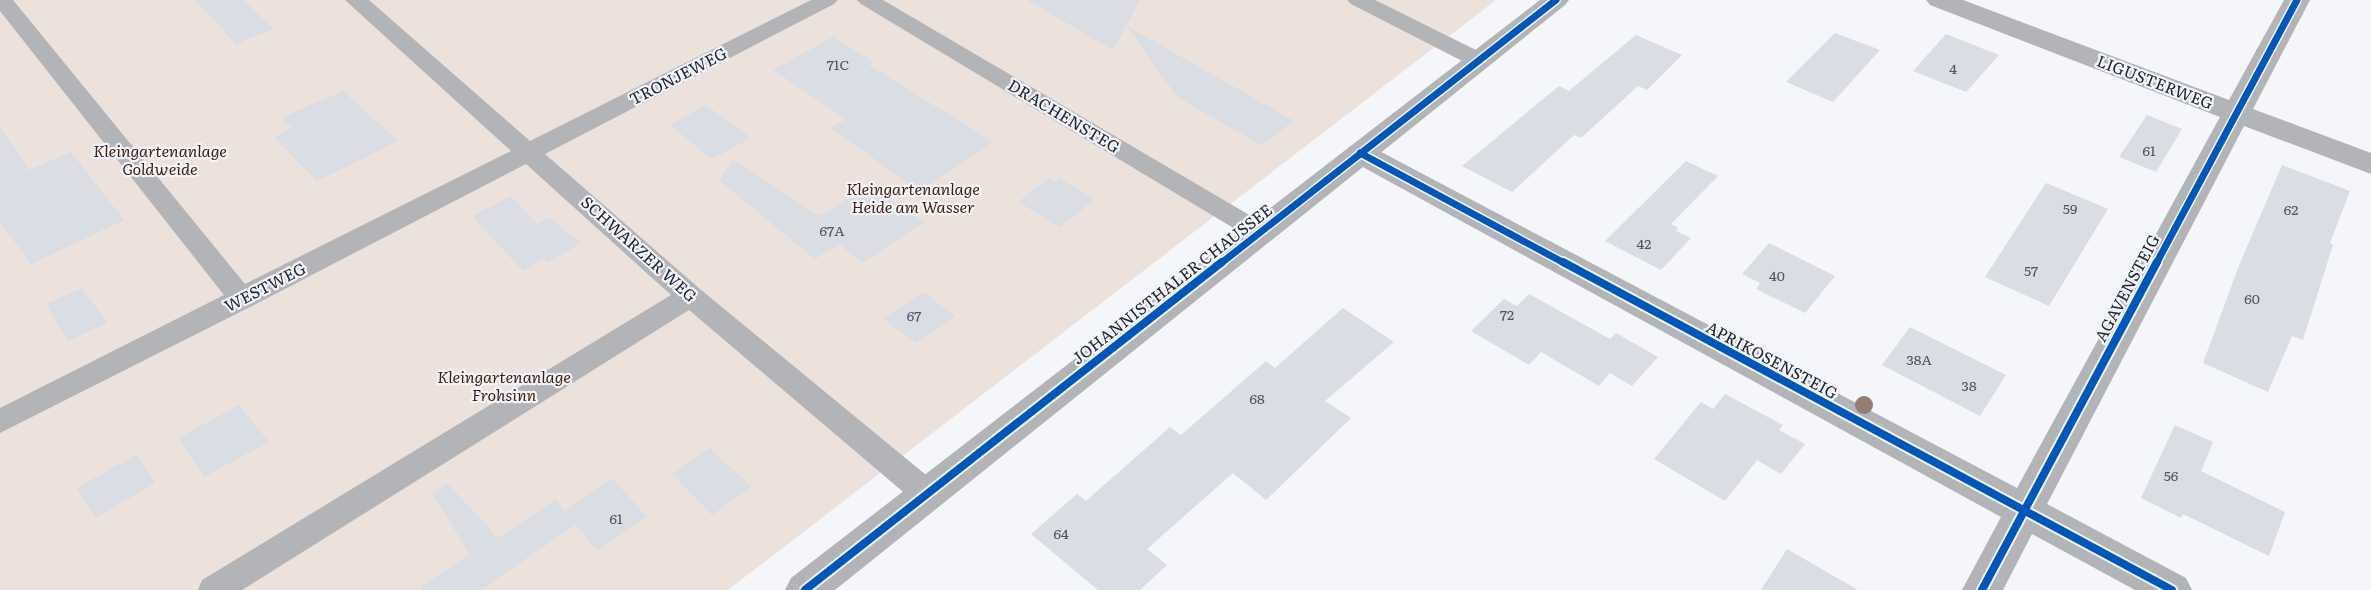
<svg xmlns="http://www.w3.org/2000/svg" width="2371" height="590" font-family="Literata,serif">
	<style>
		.green { fill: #ede1dc }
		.building { fill: #d9dde4 }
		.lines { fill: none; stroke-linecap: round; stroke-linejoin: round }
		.service { fill: #b2b4b8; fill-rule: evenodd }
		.minor { fill: #b2b4b8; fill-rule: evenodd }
		.tertiary { fill: #b2b4b8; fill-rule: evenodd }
		.cycleway-far1-casing { stroke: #f2f5fb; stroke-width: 10 }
		.cycleway-casing { stroke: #f2f5fb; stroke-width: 12 }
		.cycleway-far1 { stroke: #0057b8; stroke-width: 7 }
		.cycleway { stroke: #0057b8; stroke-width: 8 }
		.tree { fill: #947e74 }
		.labels { text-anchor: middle; stroke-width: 4.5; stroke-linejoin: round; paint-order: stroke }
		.number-label { font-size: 14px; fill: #50545f }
		.street-label { font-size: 16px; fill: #212531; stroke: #f2f5fb }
		.park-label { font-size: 16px; font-style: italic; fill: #461c08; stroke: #f2f5fb }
	</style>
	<rect width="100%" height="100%" fill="#f4f6f9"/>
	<path class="green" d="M0,0H1496L728,590H0Z"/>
	<path class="building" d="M195,0H243L274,29L236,44Z
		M1027,0H1140L1113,50Z
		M1127,26L1294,121L1261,145L1177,97Z
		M1835,33L1880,50L1833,102L1786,82Z
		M1946,34L1999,55L1966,92L1913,71Z
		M1636,35L1682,55L1647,90L1638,86L1581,138L1574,135L1512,192L1462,166L1559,86L1569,91Z
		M833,37L874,62L869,65L993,142L919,191L831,128L846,119L773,70Z
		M343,91L398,141L317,181L274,137L292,128L281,118Z
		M706,105L751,138L712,159L670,125Z
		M2147,115L2182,129L2156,172L2119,157Z
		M0,127L29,170L71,152L124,220L31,264L0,222Z
		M733,160L819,216L872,186L924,222L862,263L839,244L815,259L719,180Z
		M1686,161L1718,176L1671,224L1678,228L1676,231L1691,238L1661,270L1605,241Z
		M2282,165L2350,191L2330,243L2333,245L2303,340L2292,336L2268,392L2203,363L2240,263Z
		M1049,178L1055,182L1059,178L1095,199L1060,227L1018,202Z
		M2046,183L2108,209L2049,306L1985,277Z
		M511,196L537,224L549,217L581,243L548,263L543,259L523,271L472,216Z
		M1769,243L1835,276L1805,313L1756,289L1760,283L1742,274Z
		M82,288L107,323L68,341L46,304Z
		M923,292L955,316L916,343L886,321L888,320L884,318Z
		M1529,294L1610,339L1616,333L1658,357L1632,386L1610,373L1599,386L1541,352L1529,365L1471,331L1504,299L1517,306Z
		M1343,308L1394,342L1325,401L1351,418L1266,500L1233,473L1147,549L1167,565L1140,590H1098L1031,534L1077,494L1086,501L1170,427L1181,435L1266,361L1275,368Z
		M1910,327L2006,375L1980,416L1882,365Z
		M1725,394L1783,425L1779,430L1805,444L1781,474L1757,460L1725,501L1654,459L1701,402L1713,409Z
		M239,405L269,442L204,477L178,438Z
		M2175,425L2213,442L2201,471L2285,512L2269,556L2183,514L2181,518L2141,498Z
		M710,448L751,487L712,515L672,474Z
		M136,455L155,483L95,518L77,488Z
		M612,478L647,517L598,550L569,519L574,526L480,590H417L470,554L432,494L447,483L498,538L556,499L564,511Z
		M1787,549L1858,590H1761Z"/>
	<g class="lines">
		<path class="service" d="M0,0H13L245,284L511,151L345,0H369L530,141L811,0H838L834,4L545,154L700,289L937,484L941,493L937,502L926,506L915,502L689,310L242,590H198L202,580L671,295L526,164L252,306L0,433V408L224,295L0,11Z
			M857,0H883L1268,226L1272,232L1268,238L1259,241L1250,238L861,4Z
			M1347,0H1375L1488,56L1491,61L1488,66L1480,68L1472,66L1351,4Z"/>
		<path class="minor" d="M1926,0H1963L2229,100L2284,0H2310L2253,109L2371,153V174L2244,126L2047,504L2186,578L2192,590H2135L2032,534L2003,590H1962L2001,517L1350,160L1345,153L1350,146L1360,143L1370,146L2017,488L2220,117L1930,5Z"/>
		<path class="tertiary" d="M1540,0H1569L1565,5L835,590H785L791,578Z"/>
		<g class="cycleway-far1-casing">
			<path id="cycleway-far1" d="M1360,153L1566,264
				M1220,264L1556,0
				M2156,264L2297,0"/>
		</g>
		<g class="cycleway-casing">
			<path id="cycleway" d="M1563,262L2172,590
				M805,590L1222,262
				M1982,590L2157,262"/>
		</g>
		<use href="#cycleway-far1" class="cycleway-far1"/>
		<use href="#cycleway" class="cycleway"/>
	</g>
	<circle class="tree" cx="1864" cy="405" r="9"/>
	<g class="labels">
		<g class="number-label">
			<text x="838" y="70">71C</text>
			<text x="1953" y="74">4</text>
			<text x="2149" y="156">61</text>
			<text x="2070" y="214">59</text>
			<text x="2291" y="215">62</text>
			<text x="832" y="236">67A</text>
			<text x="1644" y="249">42</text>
			<text x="2031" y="276">57</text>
			<text x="1777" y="281">40</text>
			<text x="2252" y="304">60</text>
			<text x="1507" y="320">72</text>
			<text x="914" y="321">67</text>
			<text x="1919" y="365">38A</text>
			<text x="1969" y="391">38</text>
			<text x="1257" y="404">68</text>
			<text x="2171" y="481">56</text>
			<text x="616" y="524">61</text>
			<text x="1061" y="539">64</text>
		</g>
		<g class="street-label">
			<text transform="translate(678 76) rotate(-27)" y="6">TRONJEWEG</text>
			<text transform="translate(2155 82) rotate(21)" y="6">LIGUSTERWEG</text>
			<text transform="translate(1064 116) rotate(31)" y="6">DRACHENSTEG</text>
			<text transform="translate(639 249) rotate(42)" y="6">SCHWARZER WEG</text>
			<text transform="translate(1172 284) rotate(-38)" y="6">JOHANNISTHALER CHAUSSEE</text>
			<text transform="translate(265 287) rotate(-27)" y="6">WESTWEG</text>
			<text transform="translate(2127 288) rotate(-62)" y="6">AGAVENSTEIG</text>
			<text transform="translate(1772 360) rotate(28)" y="6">APRIKOSENSTEIG</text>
		</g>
		<g class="park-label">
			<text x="160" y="157">Kleingartenanlage<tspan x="160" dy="18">Goldweide</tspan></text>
			<text x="913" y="195">Kleingartenanlage<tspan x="913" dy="18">Heide am Wasser</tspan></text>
			<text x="504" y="383">Kleingartenanlage<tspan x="504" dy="18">Frohsinn</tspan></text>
		</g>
	</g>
</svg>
